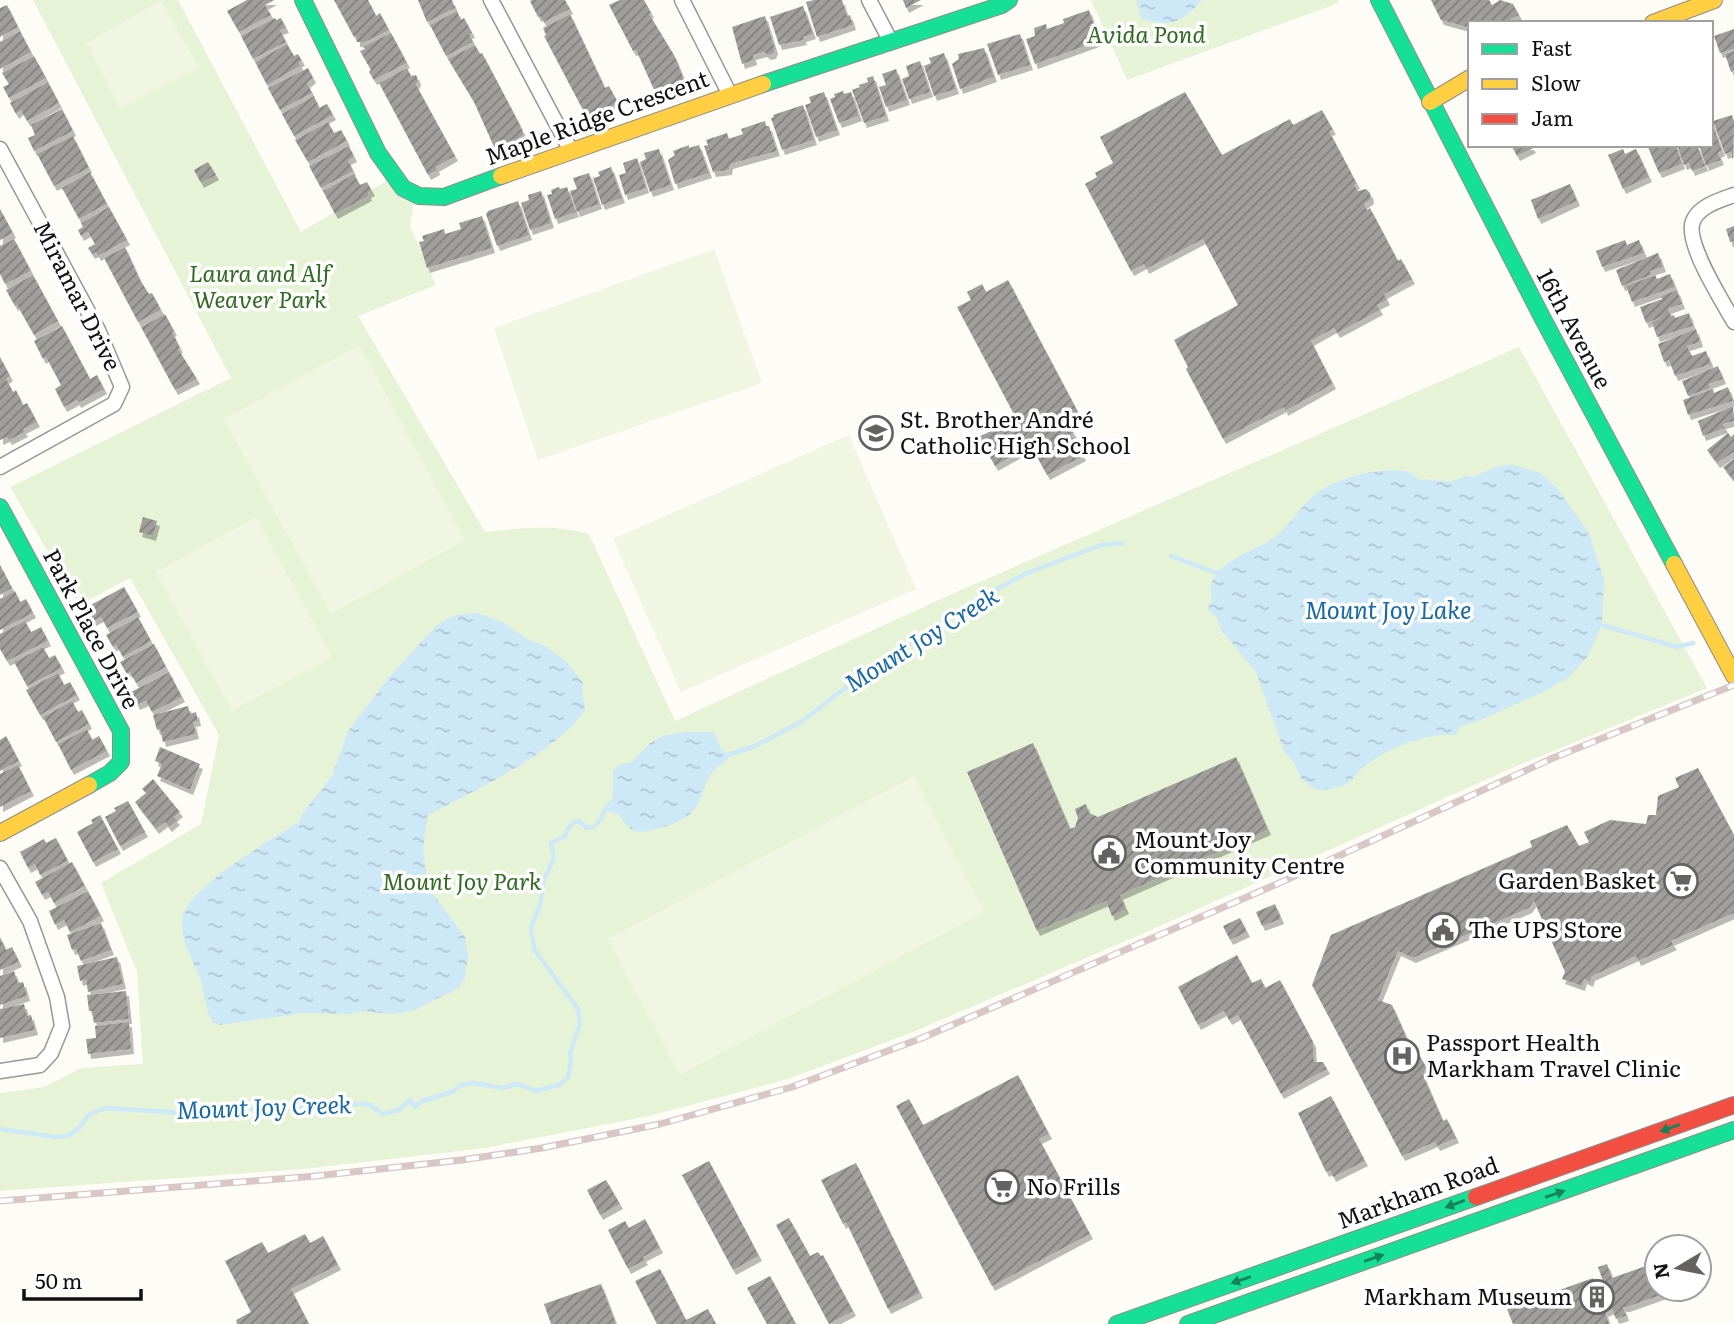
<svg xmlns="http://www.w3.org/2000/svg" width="1734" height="1324" font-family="Literata,serif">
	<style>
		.grass { fill: #e7f3d7 }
		.pitch { fill: #f0f6e1 }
		.water { fill: url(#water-ripples) }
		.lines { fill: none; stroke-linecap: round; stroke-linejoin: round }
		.stream { stroke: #cde8f7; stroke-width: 4.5 }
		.building { fill: url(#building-hatch); filter: url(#shadow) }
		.street-casing { stroke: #979795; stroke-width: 17 }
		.fast-casing { stroke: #8e8d8b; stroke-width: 18 }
		.slow-casing { stroke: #8e8d8b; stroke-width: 18 }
		.jam-casing { stroke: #8e8d8b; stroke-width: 18 }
		.street { stroke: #fffffe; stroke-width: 14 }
		.fast { stroke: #16e098; stroke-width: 16 }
		.slow { stroke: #ffcf43; stroke-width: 16 }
		.jam { stroke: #f24e42; stroke-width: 16 }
		.rail-casing { stroke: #d9c6c7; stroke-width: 7 }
		.rail { stroke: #fff; stroke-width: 4.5; stroke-dasharray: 13; stroke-linecap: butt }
		.oneway { fill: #14835b }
		.labels { text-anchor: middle; stroke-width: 7; stroke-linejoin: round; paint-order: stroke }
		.park-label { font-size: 23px; font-style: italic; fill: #2f6b1f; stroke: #fff }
		.street-label { font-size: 23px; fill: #111; stroke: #fff }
		.poi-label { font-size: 23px; fill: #111; stroke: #fff; text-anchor: start }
		.water-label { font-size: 24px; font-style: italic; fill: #1768a6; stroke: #fff }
	</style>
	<defs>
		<pattern id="water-ripples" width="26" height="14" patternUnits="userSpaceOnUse" patternTransform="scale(1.75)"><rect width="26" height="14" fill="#cde8f7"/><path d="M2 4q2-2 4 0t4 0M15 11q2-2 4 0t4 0" fill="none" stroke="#afc6d3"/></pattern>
		<pattern id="building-hatch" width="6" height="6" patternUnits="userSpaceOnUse" patternTransform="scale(1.75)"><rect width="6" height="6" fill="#a19f9c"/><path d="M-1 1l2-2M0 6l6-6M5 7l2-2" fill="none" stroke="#82807e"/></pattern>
		<filter id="shadow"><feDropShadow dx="3" dy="5" stdDeviation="0" flood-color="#0004"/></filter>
	</defs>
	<rect width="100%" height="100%" fill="#fdfcf7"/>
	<path class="grass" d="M33,0H178L301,232L393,177L415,196L410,226L436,285L358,316L485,532C521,528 554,524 589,534L675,721L954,593L1519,347L1707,688L1519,765L1142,934L913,1032L788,1079L649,1116L485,1148L304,1169L0,1191V1093L44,1087L81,1068L143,1064L137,972L101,883L201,824L219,735L130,578L79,605L10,487L231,378Z
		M1091,0H1338L1339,3L1127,80Z"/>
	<path class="pitch" d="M161,1L199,68L120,108L86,43Z
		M714,249L762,383L538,460L494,328Z
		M359,345L465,540L331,614L224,419Z
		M849,435L916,589L681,692L613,539Z
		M256,517L332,657L232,711L156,572Z
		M914,776L984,912L680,1075L608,939Z"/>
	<path class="water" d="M1136,0H1202C1183,22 1171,28 1142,19Z
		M1514,465L1540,473L1557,488L1589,533L1604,580L1602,625L1587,657L1568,678L1541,693L1476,722L1460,726L1456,735C1426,732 1388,748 1364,767C1358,771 1355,778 1349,782C1340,789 1327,789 1317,790L1302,780L1294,763L1284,751L1256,672L1221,630L1217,618L1208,610V605L1212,602C1212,598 1210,591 1211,586C1215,562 1256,550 1274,538C1290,526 1300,507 1315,494C1334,479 1383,465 1408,472C1413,474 1417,478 1421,481L1423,479L1451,482L1465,476L1472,477L1499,466Z
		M477,613L502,622L527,639L545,646L566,661L583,683L582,692L585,710C557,753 474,790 428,815L423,849L427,881L432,893L465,937L468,955L465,978L457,989L412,1011L390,1014L364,1011L349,1014L303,1013L220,1025L213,1022C205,1009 205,996 201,981C194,960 181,944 182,920C183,890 274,838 299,822L303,813L332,776L348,731L390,676L438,624L456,615Z
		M685,732H714L720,747L728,755V759C723,764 715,768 711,774C703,786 702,802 691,813C683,822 646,835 634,831C627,828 623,820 619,815L604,810L603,808L613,797V771L619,765L632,762L650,743L663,736Z"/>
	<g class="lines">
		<path class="stream" d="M1171,556L1217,573
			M1602,625L1677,647L1693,643
			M728,755L755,746L801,722L853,682L979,599L1025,574L1101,545L1123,543
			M0,1129L55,1137L68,1136L78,1129L90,1114L105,1108L200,1114L267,1108H324L356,1104H368L383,1114L399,1110L410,1100L415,1107L422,1101L452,1092L461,1085L474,1083L502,1088L518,1084L536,1091L559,1085L568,1077L571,1063L570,1053L580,1024L578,1009L534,949L531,928L540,905L544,880L554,858L551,843L565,836C568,828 570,823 579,821L587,828L594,827L602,818L604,810"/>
	</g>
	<path class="building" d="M247,0H274L265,5L271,15L239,32L227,11Z
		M334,0H368L376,16L380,13L389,30L365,42H357V38L356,36L354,37Z
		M418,0H452L455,8L427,22Z
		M532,0H565L570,9L544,22L540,16L538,17L530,1Z
		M620,0H644L651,13L649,14L674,55L685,82L656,94L636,50L633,51L609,5Z
		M814,0H842L847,16L850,15L853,25L817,37L806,2Z
		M903,0H921L906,8Z
		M1431,0H1489L1492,5L1500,0L1513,4L1519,15L1503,23H1470V28L1441,20Z
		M7,5L18,27L0,37V8Z
		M803,6L813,34L803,37L804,40L779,45L770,17Z
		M1089,10L1099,41L1035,64L1026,39L1035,36L1034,28L1046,24L1047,29L1064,23L1063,19Z
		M457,11L461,20L464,18L472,33L469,34L473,42L446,56L430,25Z
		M570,14L605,88L609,86L618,103L598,113L600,115L591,120L586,109L583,110L544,36L546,35L543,28Z
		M765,16L775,49L773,54L768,55L764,52L753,55L754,60L742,64L732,27Z
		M275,18L276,20L281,18L286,28L280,30L286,42L253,59L241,36Z
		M1734,29V49L1720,53L1714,36Z
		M20,31L31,52L0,69V42Z
		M391,33L407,63L374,80L369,72L371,70L360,51L365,49L363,47Z
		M1020,34L1030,65L998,75L987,44Z
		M287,44L294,56L298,54L302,61L299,62L300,66L267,85L255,62Z
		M475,45L480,54L482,53L520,125V129L521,128L524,134L515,141L514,139L495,149L474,102L448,59Z
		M984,48L994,77L960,89L952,64L959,59L958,54Z
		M1734,51V71L1731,72L1725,54Z
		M944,53L956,89L934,96L924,66L931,63L929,58Z
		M34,56L46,78L9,98L3,87L9,84L2,73Z
		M920,61L930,92L909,99L902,79L909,76L906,66Z
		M308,68L313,78L307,83L312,93L280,110L268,88Z
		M407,68L411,76L416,75L418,80L416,85L455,156L436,167L437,170L428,175L379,83Z
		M896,69L907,100L886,107L879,87L886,85L882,74Z
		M873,76L886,116L864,123L852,90L860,87L859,85L868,82L867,78Z
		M48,82L59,103L27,121L21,110L16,114L10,103Z
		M843,91L844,94L851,92L859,116L839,123L830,99L835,97L834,94Z
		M824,92L837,130L816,137L805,105L811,103L809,97Z
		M1185,92L1222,155L1290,119L1293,125L1322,110L1333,130L1329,131L1357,184L1354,185L1358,191L1366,189L1370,193L1371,199L1364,204L1367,210L1370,208L1398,261L1401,259L1412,279L1384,294L1387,300L1377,305L1380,310L1337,333L1334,328L1311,341L1333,384L1285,411L1284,407L1223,439L1186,369L1188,367L1174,340L1238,305L1203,239L1146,269L1144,264L1131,271L1085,184L1097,177L1095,173L1113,163L1100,137Z
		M314,96L319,108L327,104L333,115L294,136L282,114Z
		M803,105L814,140L782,150L771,118L774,117L773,115Z
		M62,109L73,131L34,151L28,138L35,135L31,125Z
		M1732,115L1734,121L1733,160L1731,152L1725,154L1713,121Z
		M1711,120L1722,151L1718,153L1721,160L1706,166L1699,145H1711Z
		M765,121L766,126H769L777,151L730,164L729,170L713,172L704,146L708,145L706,140L727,133L729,139L743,134L741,129Z
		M328,122L334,133L341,130L347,141L308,162L295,140Z
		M73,136L89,168L54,186L37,154Z
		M689,145V148L699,145L709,173L675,184L668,160L675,155L673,151Z
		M1511,145H1531L1533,148L1517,156Z
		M1647,145H1676L1682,164L1659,173Z
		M1677,145H1697L1705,166L1692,171L1689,163L1684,165Z
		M349,146L354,157L348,160L353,171L321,188L309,166Z
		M659,149L671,185L650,192L640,162L646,159L644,153Z
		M1623,149L1625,154L1636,149L1649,177L1623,189L1608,155Z
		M637,158L646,188L625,195L619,175L626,173L623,163Z
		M208,162L216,175L201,183L194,170Z
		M611,167L622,198L602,205L593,178L600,176L598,172Z
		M90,172L107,204L79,219L62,188Z
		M589,173L599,204L577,212L570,191L577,189L573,178Z
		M354,174L360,185L367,182L372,191L368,193L369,196L335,214L323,191Z
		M1570,184L1577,201L1538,219L1531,200Z
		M559,187L560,189L567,187L576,212L555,219L547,195L552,194L551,190Z
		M541,191L551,223L530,230L521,203L529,200L528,195Z
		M518,201L529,235L497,246L486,214L488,211Z
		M109,207L127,240L98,256L96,252L92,254L88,248L95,244L88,232L81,236L78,230L83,227L81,223Z
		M0,209L13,233L0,240Z
		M482,216L492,248L427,268L419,242L424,241L422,236L444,229L445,234L461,229L459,223Z
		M1734,226V241L1730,242L1726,229Z
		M14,239L31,271L5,284L0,274V246Z
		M1625,240L1627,245L1639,240L1644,253L1602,267L1596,251Z
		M125,247L140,280L149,294L152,293L161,310L138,322L104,258Z
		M1658,253L1663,267L1650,271L1651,275L1622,286L1616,270Z
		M1670,274L1675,287L1632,302L1626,286L1655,275L1657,279Z
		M33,275L58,321L34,335L17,305L15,306L6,290Z
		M1008,280L1078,412L1064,420L1074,433L1071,434L1083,456L1047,475L1031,446L995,466L979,437L1016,418L957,307L971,300L967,292L982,284L986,292Z
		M1677,290L1682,304L1668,309L1671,316L1674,315L1675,318L1689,313L1693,326L1657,337L1652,322L1663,317L1646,323L1640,307L1662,299L1661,296Z
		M165,314L174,331L172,332L180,348L178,349L197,379L175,390L141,327Z
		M62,326L90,379L97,375L104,389L78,403L77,400L64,407L55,389L61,385L46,357L43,359L34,341Z
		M1696,329L1700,342L1687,346L1690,353L1692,356L1706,351L1711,364L1675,376L1669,360L1664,362L1658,344Z
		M0,357L10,376L6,379L13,392L16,390L23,405L27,403L37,422L23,429L25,432L9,440L7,437L0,440Z
		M1718,366L1723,379L1709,384L1710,388L1688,396L1682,381Z
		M1728,387L1733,401L1688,415L1683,400L1713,389L1714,393Z
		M1733,406L1734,421L1723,424L1725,428L1703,436L1698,421Z
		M1728,433L1731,437L1734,434V452L1717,463L1707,450Z
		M1734,459V481L1723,467Z
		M143,517L157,521L153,536L139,532Z
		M0,565L12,588L0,595Z
		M124,587L138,612L107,628L101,617L93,621L85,608Z
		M15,591L20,602L26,599L33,613L0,630V599Z
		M138,617L151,641L123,657L116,645L113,647L106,635Z
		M25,621L31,632L41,627L48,641L7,661L0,649V634Z
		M154,644L166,667L136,683L130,672L127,674L120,662Z
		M43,647L49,658L55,655L62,668L27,686L14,662Z
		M169,672L182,697L152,712L146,701L137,705L131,692Z
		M58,673L64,685L70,682L77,695L40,715L26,690Z
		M72,701L78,712L82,710L89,724L56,742L43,717Z
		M188,706L190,714L196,712L198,721L193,722L196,734L163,742L160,729L157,730L153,715Z
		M87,729L92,740L99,736L107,751L71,770L58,744Z
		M6,736L19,761L0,771V740Z
		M1033,743L1070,829L1075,827L1078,818L1075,809L1086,804L1089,813L1098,817L1236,757L1268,830L1120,895L1126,909L1112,916L1106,901L1037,931L967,772Z
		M160,747L200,764L190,790L157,776L162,764L155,761Z
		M18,765L31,791L0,807V774Z
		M1698,768L1734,835V913L1671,941L1674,945L1638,961L1636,956L1592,976L1590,982L1584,979L1582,986L1562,979L1565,972L1534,901L1529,908L1413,958L1398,951L1378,1000L1392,1005L1413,1052L1417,1051L1426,1067L1423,1075L1443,1121L1447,1119L1456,1138L1437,1146L1435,1142L1402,1156L1312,985L1331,935L1532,847L1530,841L1567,825L1579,846L1589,842L1584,832L1610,820L1646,824L1648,815H1656L1658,796L1679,787L1675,778Z
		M153,779L180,812L174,817L177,820L169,827L165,822L156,829L135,802L146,793L142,789Z
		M128,801L145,832L120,846L105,817L116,811L114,808Z
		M100,815L118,849L93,862L77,832L93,823L91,820Z
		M56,838L68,861L40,875L35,864L28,868L20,852L44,839L46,843Z
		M72,862L85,886L54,903L48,892L42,895L35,882Z
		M88,891L101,916L70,932L64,920L55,925L49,911Z
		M1275,904L1281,919L1262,926L1256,912Z
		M1240,918L1247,932L1230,940L1223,926Z
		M101,923L111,950L81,961L76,949L72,950L67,935Z
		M0,937L6,950L12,947L19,962L0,970Z
		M1237,955L1252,983L1261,979L1265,988L1280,980L1313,1042L1314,1062H1323L1327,1069L1281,1094L1238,1015L1229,1020L1224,1011L1198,1025L1178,987Z
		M117,957L123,984L88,992L86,979L80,981L77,966Z
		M14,971L18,983L23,982L27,996L0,1005V976Z
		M126,991L129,1019L94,1023L92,1011H89L87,995Z
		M24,1004L27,1016L31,1015L35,1030L0,1038V1009Z
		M129,1022L131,1049L88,1054L86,1039L96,1038L95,1026Z
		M1018,1075L1049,1134L1039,1139L1090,1234L992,1286L896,1106L909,1099L923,1125Z
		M1331,1096L1365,1161L1333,1177L1330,1170L1326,1172L1298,1113Z
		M709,1161L759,1256L733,1270L682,1175Z
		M856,1163L920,1293L888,1309L846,1222L843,1224L821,1180Z
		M606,1180L620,1204L600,1215L587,1190Z
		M789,1218L810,1256L818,1252L821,1256L823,1255L853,1311L829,1324L776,1225Z
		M645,1219L660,1248L643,1257L645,1260L628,1269L608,1230L625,1221L629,1228Z
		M305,1234L310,1243L323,1236L338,1265L291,1289L309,1324H237L236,1320L251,1312L225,1261L262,1242L268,1253Z
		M1657,1262V1289H1678L1627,1307H1623L1626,1316L1616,1319L1612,1309L1605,1312L1609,1324H1513L1507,1309L1593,1278L1596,1286L1604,1284L1598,1267L1607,1264L1612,1278Z
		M660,1269L686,1320L708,1309L716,1324H657L635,1281Z
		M770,1276L796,1324H767L747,1288Z
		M601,1284L616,1324H551L544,1304Z"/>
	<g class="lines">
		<g class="street-casing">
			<path id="street" d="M491,0L571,151
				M682,0L730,95
				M869,0L890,40
				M0,149L98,330L122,387L114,404L0,467
				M1734,195C1720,200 1699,206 1693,221C1684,242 1723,302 1734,322
				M0,868L30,921L57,997L62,1026L51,1053L40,1065L0,1071"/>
		</g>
		<g class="fast-casing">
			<path id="fast" d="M303,0L378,153L403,188L419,196L444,197L501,176
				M1379,0L1543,319L1674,564
				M763,84L1002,5L1009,0
				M0,507L121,731V762L110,773L89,785
				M1117,1324L1476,1197
				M1188,1324L1734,1130"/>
		</g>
		<g class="slow-casing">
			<path id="slow" d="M1653,23L1714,0
				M1430,102L1470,78
				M501,176L763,84
				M1674,564L1734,676
				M0,833L89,785"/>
		</g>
		<g class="jam-casing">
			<path id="jam" d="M1476,1197L1734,1105"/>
		</g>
		<use href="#street" class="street"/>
		<use href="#fast" class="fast"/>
		<use href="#slow" class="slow"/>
		<use href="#jam" class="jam"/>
		<g class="rail-casing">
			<path id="rail" d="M0,1201L316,1176L462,1160L542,1148L660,1124L792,1087L922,1038L1277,884L1553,758L1734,685"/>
		</g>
		<use href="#rail" class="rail"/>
	</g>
	<defs><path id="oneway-solid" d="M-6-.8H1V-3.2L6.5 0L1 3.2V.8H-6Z" transform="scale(1.75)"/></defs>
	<g class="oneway">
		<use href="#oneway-solid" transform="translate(1670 1128) rotate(160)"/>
		<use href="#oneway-solid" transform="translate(1555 1194) rotate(-19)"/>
		<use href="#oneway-solid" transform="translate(1455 1204) rotate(160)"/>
		<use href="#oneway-solid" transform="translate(1374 1258) rotate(-19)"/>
		<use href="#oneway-solid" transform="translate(1241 1280) rotate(161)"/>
	</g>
	<defs>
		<g id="school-ring" transform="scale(1.75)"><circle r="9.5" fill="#fff" stroke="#646362" stroke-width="1.5"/><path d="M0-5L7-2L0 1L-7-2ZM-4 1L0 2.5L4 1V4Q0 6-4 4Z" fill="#646362"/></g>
		<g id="civic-ring" transform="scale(1.75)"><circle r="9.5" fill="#fff" stroke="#646362" stroke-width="1.5"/><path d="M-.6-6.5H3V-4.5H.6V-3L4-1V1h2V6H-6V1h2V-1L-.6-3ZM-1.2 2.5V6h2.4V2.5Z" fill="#646362"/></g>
		<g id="supermarket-ring" transform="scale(1.75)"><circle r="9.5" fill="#fff" stroke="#646362" stroke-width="1.5"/><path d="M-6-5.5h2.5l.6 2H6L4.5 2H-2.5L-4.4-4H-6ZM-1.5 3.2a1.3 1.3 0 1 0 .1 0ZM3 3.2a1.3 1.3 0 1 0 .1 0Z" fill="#646362"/></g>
		<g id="hospital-ring" transform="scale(1.75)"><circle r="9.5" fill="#fff" stroke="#646362" stroke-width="1.5"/><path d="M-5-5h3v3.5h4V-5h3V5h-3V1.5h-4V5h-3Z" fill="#646362"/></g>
		<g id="building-ring" transform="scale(1.75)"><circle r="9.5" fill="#fff" stroke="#646362" stroke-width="1.5"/><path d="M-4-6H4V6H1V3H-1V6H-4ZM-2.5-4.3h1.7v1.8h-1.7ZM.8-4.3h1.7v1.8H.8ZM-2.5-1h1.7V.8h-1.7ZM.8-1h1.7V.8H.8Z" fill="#646362"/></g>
	</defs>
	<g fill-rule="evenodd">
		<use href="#school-ring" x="876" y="433"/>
		<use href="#civic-ring" x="1109" y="853"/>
		<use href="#supermarket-ring" x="1681" y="881"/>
		<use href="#civic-ring" x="1443" y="930"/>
		<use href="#hospital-ring" x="1402" y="1056"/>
		<use href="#supermarket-ring" x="1002" y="1187"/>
		<use href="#building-ring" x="1597" y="1297"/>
	</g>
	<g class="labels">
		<g class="park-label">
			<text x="1146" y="43">Avida Pond</text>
			<text x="260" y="282">Laura and Alf<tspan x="260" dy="26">Weaver Park</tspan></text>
			<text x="462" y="890">Mount Joy Park</text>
		</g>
		<g class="street-label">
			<text transform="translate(597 118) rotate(-20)" y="8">Maple Ridge Crescent</text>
			<text transform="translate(77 296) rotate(63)" y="8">Miramar Drive</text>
			<text transform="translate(1574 329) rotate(62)" y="8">16th Avenue</text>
			<text transform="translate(91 629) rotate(62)" y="8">Park Place Drive</text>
			<text transform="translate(1418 1193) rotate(-20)" y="8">Markham Road</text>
		</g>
		<g class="poi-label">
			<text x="900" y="428">St. Brother André<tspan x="900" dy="26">Catholic High School</tspan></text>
			<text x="1134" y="848">Mount Joy<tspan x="1134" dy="26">Community Centre</tspan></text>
			<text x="1656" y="889" text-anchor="end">Garden Basket</text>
			<text x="1468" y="938">The UPS Store</text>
			<text x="1426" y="1051">Passport Health<tspan x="1426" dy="26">Markham Travel Clinic</tspan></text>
			<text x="1026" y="1195">No Frills</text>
			<text x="1572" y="1305" text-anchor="end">Markham Museum</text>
		</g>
		<g class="water-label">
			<text x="1388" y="619">Mount Joy Lake</text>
			<text transform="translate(922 640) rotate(-32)" y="8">Mount Joy Creek</text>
			<text transform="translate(264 1108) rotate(-2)" y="8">Mount Joy Creek</text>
		</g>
	</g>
	<rect x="1468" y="21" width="245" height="126" fill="#ffffff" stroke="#a0a0a0" stroke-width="2"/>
	<rect x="1482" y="44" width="35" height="10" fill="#16e098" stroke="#a0a0a0" stroke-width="2"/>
	<text x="1531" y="56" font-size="21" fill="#111111">Fast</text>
	<rect x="1482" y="79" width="35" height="10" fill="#ffcf43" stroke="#a0a0a0" stroke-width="2"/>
	<text x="1531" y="91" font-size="21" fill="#111111">Slow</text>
	<rect x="1482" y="114" width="35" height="10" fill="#f24e42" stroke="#a0a0a0" stroke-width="2"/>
	<text x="1531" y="126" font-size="21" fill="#111111">Jam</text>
	<g transform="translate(1678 1268) rotate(260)"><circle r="33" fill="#ffffff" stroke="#a0a0a0" stroke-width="2"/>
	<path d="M0-5L12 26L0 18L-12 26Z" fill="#646362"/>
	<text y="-10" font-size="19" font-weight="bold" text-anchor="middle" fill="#111111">N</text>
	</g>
	<path d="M24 1289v10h117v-10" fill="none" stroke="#111111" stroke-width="3.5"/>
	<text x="35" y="1289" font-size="21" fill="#111111" stroke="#ffffff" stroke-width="5" paint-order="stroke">50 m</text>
</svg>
